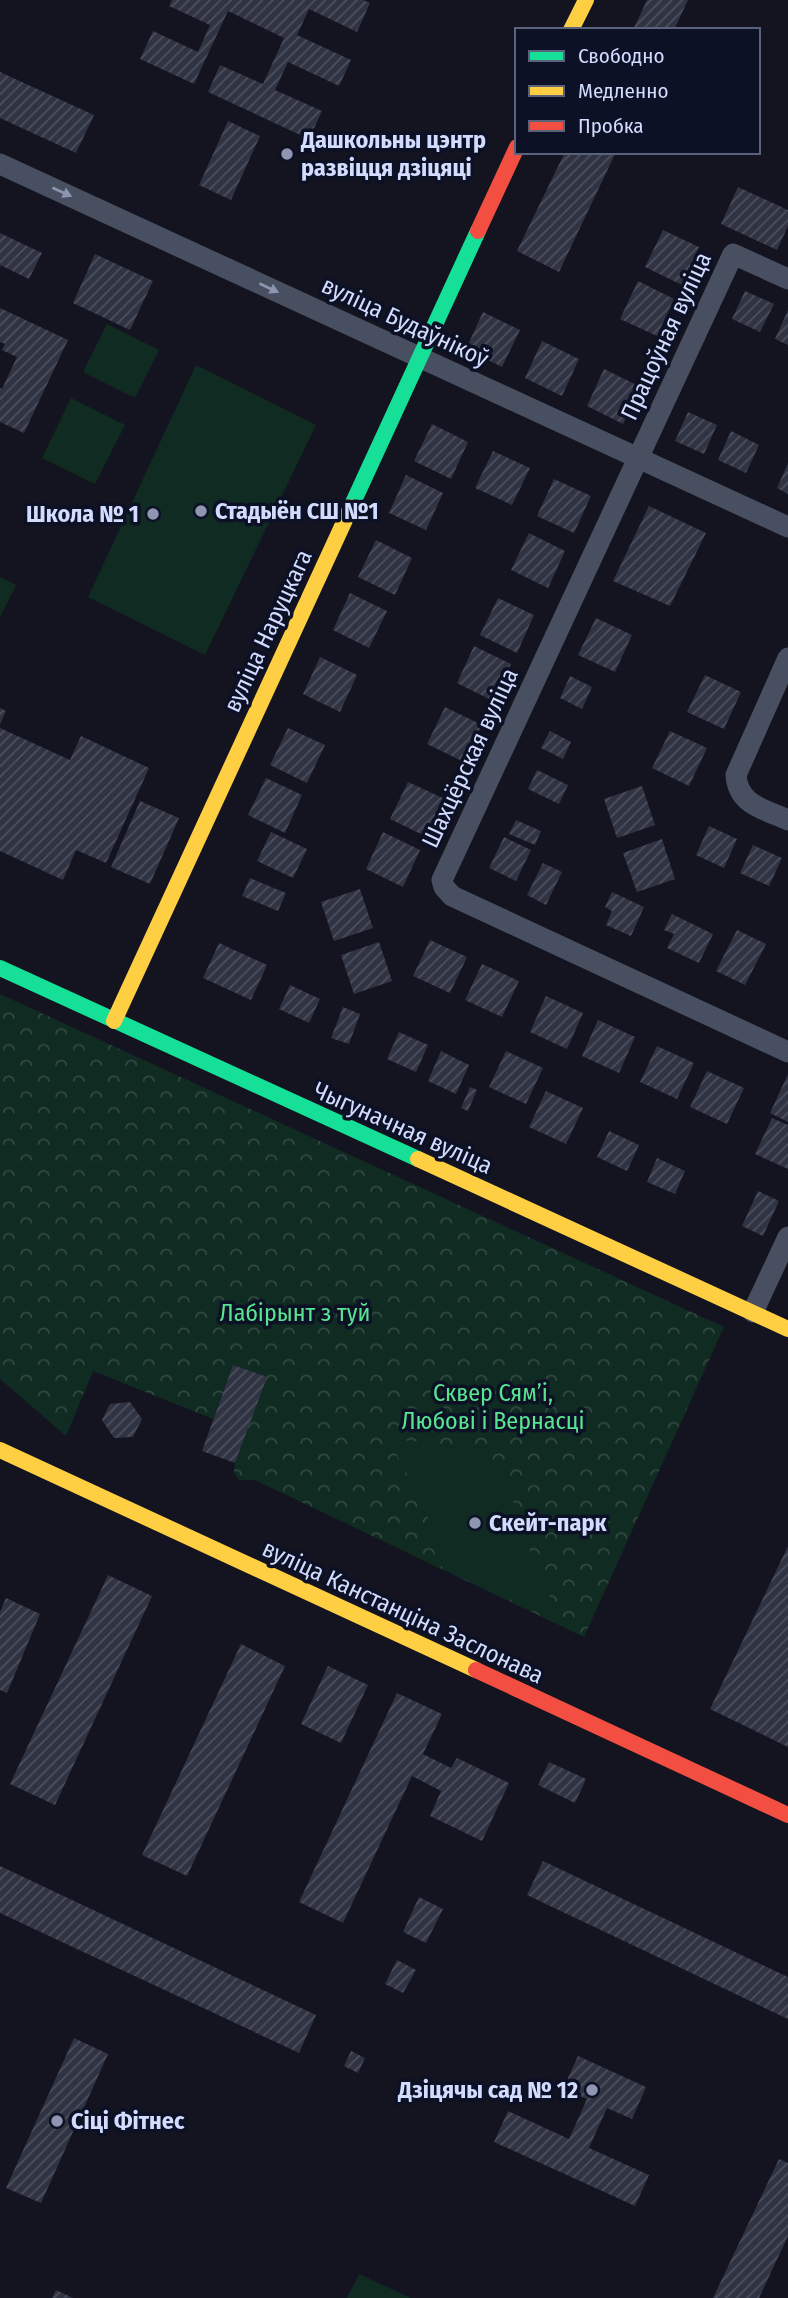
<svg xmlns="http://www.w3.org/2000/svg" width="788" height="2298" font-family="'Fira Sans Condensed',sans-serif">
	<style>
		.park { fill: url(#park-crowns) }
		.pitch { fill: #102b22 }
		.building { fill: url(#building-hatch) }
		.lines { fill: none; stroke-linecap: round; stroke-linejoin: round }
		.street { stroke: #474f60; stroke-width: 21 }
		.fast { stroke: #16e098; stroke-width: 16 }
		.slow { stroke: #ffcf43; stroke-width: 16 }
		.jam { stroke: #f24e42; stroke-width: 16 }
		.oneway { fill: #8c96b0 }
		.poi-dot { fill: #8e96b1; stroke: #0d1125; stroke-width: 2.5 }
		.labels { text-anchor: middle; stroke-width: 7; stroke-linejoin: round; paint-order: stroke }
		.poi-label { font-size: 24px; font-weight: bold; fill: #d1dcff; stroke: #0d1125; text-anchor: start }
		.street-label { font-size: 24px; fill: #d1dcff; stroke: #0d1125 }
		.park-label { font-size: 24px; fill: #57e590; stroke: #0d1125 }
	</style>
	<defs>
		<pattern id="park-crowns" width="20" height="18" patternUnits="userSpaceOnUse" patternTransform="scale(1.75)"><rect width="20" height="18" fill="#102b22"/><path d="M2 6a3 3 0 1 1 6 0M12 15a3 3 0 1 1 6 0" fill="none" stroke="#324943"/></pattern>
		<pattern id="building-hatch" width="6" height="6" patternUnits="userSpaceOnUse" patternTransform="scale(1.75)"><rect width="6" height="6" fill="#303342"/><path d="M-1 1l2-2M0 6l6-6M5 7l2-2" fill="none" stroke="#4d505e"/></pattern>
	</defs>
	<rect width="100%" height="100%" fill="#13141f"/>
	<path class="park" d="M0,994L724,1327L584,1637L255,1480H239L234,1472L235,1463L266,1377L233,1365L213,1419L93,1371L66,1436L0,1379Z"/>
	<path class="pitch" d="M107,324L159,350L135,398L83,372Z
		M196,365L316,425L205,655L88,597Z
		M71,398L125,425L95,484L42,458Z
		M0,577L16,585L0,617Z
		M389,1440C461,1441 499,1457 525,1528C530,1541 529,1557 535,1570C544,1589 556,1607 567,1626L442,1567C439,1527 407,1475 389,1440Z
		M359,2274L411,2298H347Z"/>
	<path class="building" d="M172,0H363L370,3L357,32L309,9L297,35L351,60L339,86L288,62L275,90L322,111L309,139L208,92L220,65L263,84L284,38L228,11L194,84L140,59L153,31L198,52L210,25L169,6Z
		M647,0H688L674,30H633Z
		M0,72L94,115L76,153L0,118Z
		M228,121L260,136L231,200L199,185Z
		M565,152H616L559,272L517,251Z
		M738,187L788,210V226L777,250L721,224Z
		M663,230L699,247L682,285L645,267Z
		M0,233L42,253L29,279L0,265Z
		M95,254L153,281L130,330L73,303Z
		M638,281L674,299L657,336L620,319Z
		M745,291L774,304L760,332L732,319Z
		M0,308L68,340L24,433L0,422V388L2,389L17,357L2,350L5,344L0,342Z
		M788,310V345L775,339Z
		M483,312L520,330L502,367L466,349Z
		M542,341L579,359L562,396L525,378Z
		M604,369L641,387L623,424L587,406Z
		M688,412L717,425L704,454L675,441Z
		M432,424L468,442L451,479L414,461Z
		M731,431L759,445L746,473L718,460Z
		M493,451L530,468L512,505L475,488Z
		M788,463V494L777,488Z
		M406,475L443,493L426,530L389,513Z
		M554,479L591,496L574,533L537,516Z
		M649,506L706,533L670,606L613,581Z
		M529,533L565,551L548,588L511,570Z
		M376,540L412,558L395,595L358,577Z
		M350,593L387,611L369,648L333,630Z
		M498,598L534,615L517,653L480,635Z
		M596,618L632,635L615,672L578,655Z
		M474,646L511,664L493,701L457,683Z
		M320,657L357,675L340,712L303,694Z
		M705,675L741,692L724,729L687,712Z
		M570,676L592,687L582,709L560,698Z
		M445,707L482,725L464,762L427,744Z
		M0,708L6,711L0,724Z
		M0,728L70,760L81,736L149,768L106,863L76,850L63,880L0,851Z
		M288,728L325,745L307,783L270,765Z
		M550,731L571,742L563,759L541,748Z
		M670,731L707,748L689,786L652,768Z
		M537,770L568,785L559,804L528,789Z
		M266,778L302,795L285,833L248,815Z
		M408,782L445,799L427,837L390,819Z
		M642,786L655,825L617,838L604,799Z
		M140,801L179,818L150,884L111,867Z
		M516,820L541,831L535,845L509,834Z
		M709,826L737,839L724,868L696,855Z
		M271,832L307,849L293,878L257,861Z
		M383,832L420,850L403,887L366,869Z
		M504,837L531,850L516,881L489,868Z
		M662,839L675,879L637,892L623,853Z
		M753,845L782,858L769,886L740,873Z
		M543,863L562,872L546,905L527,895Z
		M250,878L286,893L278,911L242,896Z
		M360,889L373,928L334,941L321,902Z
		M612,892L644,907L631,936L606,925L612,911L605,907Z
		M672,914L713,934L699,963L667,948L674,934L664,930Z
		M737,930L766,944L745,985L716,971Z
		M430,940L467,957L450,993L413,976Z
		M379,942L392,981L354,994L341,955Z
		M219,943L267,965L251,1000L203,978Z
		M482,964L519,981L502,1017L465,1000Z
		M290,985L320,999L309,1023L279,1009Z
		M546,996L583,1013L567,1049L530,1032Z
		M343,1007L360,1014L349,1044L331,1038Z
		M598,1020L635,1037L619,1073L582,1056Z
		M399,1032L428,1045L416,1072L387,1059Z
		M657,1046L694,1063L677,1099L640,1082Z
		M441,1051L469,1065L456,1094L428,1081Z
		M506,1051L543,1068L526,1104L489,1087Z
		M707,1071L744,1088L727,1124L690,1107Z
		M788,1074V1122L770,1113Z
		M470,1087L477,1090L468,1111L461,1108Z
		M546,1091L583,1108L566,1144L529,1127Z
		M772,1118L788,1125V1169L755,1154Z
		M609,1131L639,1145L627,1171L597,1157Z
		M657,1158L685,1171L675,1194L647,1182Z
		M758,1191L779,1201L763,1236L742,1226Z
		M233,1365L267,1377L235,1463L202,1451Z
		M130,1402L142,1419L133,1437L114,1438L102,1420L110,1404Z
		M788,1546V1747L710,1709Z
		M108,1575L152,1596L55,1805L10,1784Z
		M6,1598L40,1614L7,1693L0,1690V1612Z
		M241,1644L285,1666L187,1876L142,1855Z
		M328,1666L368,1685L341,1743L301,1724Z
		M397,1693L442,1714L423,1754L451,1768L457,1758L509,1783L482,1841L430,1816L441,1791L412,1776L343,1923L299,1902Z
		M549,1762L586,1779L575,1803L538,1785Z
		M543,1861L788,1977V2019L527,1895Z
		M0,1866L316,2015L299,2053L0,1913Z
		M419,1897L443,1909L426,1943L403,1932Z
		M397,1960L416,1970L403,1993L385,1984Z
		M74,2038L108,2054L41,2203L6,2188Z
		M351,2051L365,2058L358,2073L344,2066Z
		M578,2056L646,2087L632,2119L607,2108L589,2148L649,2175L635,2206L494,2142L508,2111L569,2139L587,2099L563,2089Z
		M779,2159L788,2163V2236L759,2298H713Z
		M56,2290L73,2298H52Z"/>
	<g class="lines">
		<path class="street" d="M0,164L788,527
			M788,279L733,254L442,880L444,887L452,896L788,1052
			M788,658L736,775C738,805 764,809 788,820
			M753,1312L788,1237"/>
		<path class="fast" d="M351,507L478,231
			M0,968L418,1159"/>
		<path class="slow" d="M571,30L586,0
			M114,1021L351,507
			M418,1159L788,1329
			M0,1450L476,1670"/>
		<path class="jam" d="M478,231L517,147
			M476,1670L788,1815"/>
	</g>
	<defs><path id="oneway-solid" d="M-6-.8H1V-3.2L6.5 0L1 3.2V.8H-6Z" transform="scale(1.75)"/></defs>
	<g class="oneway">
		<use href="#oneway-solid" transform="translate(62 192) rotate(24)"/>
		<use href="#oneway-solid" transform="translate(269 288) rotate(25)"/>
	</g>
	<g class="poi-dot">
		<circle cx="287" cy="154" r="7"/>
		<circle cx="201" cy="511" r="7"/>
		<circle cx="153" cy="514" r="7"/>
		<circle cx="475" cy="1523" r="7"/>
		<circle cx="592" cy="2090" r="7"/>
		<circle cx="57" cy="2121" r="7"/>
	</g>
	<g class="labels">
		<g class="poi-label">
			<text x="301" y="148">Дашкольны цэнтр<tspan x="301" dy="28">развіцця дзіцяці</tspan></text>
			<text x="215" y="519">Стадыён СШ №1</text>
			<text x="139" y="522" text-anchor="end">Школа № 1</text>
			<text x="489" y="1531">Скейт-парк</text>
			<text x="578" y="2098" text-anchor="end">Дзіцячы сад № 12</text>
			<text x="71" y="2129">Сіці Фітнес</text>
		</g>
		<g class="street-label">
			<text transform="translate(405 322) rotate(25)" y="8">вуліца Будаўнікоў</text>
			<text transform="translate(666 336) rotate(-65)" y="8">Працоўная вуліца</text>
			<text transform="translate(268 631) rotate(-65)" y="8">вуліца Наруцкага</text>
			<text transform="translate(470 758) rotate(-65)" y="8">Шахцёрская вуліца</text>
			<text transform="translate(403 1128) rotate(24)" y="8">Чыгуначная вуліца</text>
			<text transform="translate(403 1612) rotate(25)" y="8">вуліца Канстанціна Заслонава</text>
		</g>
		<g class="park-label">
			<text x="295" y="1321">Лабірынт з туй</text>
			<text x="493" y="1401">Сквер Сямʼі,<tspan x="493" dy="28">Любові і Вернасці</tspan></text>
		</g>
	</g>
	<rect x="515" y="28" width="245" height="126" fill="#0d1125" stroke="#5b627c" stroke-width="2"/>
	<rect x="529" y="51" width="35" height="10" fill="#16e098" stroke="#5b627c" stroke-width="2"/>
	<text x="578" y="63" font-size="21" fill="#d1dcff">Свободно</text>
	<rect x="529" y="86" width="35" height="10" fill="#ffcf43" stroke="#5b627c" stroke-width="2"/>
	<text x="578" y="98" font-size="21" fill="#d1dcff">Медленно</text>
	<rect x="529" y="121" width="35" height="10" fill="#f24e42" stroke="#5b627c" stroke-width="2"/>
	<text x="578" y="133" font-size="21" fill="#d1dcff">Пробка</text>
</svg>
